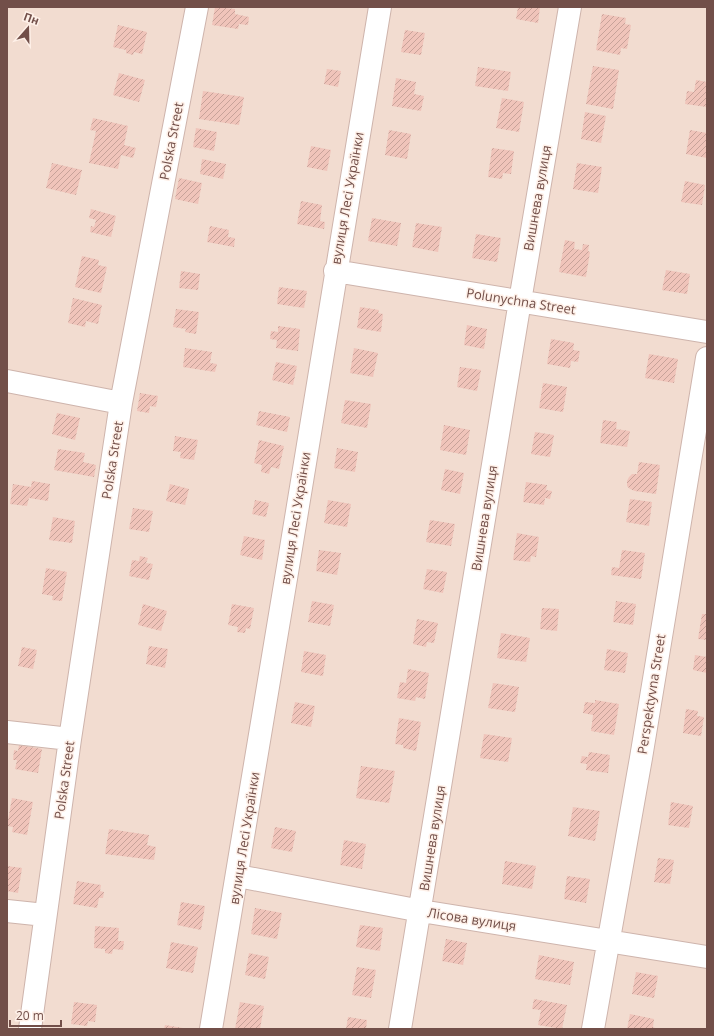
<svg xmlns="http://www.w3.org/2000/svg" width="714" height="1036" font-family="'Open Sans',sans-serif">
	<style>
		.residential { fill: #f2dcd0 }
		.building { fill: url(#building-hatch) }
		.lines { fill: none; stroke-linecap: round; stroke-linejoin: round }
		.minor-casing { stroke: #ceb4ac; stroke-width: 24 }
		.minor { stroke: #fff; stroke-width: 22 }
		.labels { text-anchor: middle; stroke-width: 3; stroke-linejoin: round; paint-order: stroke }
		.street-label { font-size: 13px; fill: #724f49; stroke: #fef0e8 }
	</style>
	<defs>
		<pattern id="building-hatch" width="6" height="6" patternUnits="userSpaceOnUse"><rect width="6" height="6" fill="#f0c4ba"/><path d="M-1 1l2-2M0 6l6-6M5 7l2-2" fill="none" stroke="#c7a299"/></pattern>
	</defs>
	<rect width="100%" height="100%" fill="#fbece2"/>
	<path class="residential" d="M7,7H707V1029H7Z"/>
	<path class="building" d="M215,7L235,9V14L249,17L248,25L239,24L238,29L212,25Z
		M518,7H540L538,23L516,19Z
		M602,14L626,18L625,24L631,25L627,49L621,48L620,55L596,50Z
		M118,25L147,32L142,54L134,52L133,55L126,53V50L113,47Z
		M405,30L425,33L421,55L401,52Z
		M593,66L619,70L613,109L586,104Z
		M478,67L511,72L508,91L475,86Z
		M327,69L341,71L338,87L324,84Z
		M119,73L145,80L139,102L113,95Z
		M396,78L416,82L414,94L424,96L421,111L392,106Z
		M696,80L707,82V107L685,104L687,91L694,92Z
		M203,91L244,97L239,125L199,119Z
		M502,98L524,102L519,132L496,128Z
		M585,112L606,116L601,143L581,139Z
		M93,118L128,126L124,145L136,148L133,158L121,155L118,169L89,163L96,131L90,130Z
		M196,128L217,132L214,151L193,147Z
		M389,130L411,134L407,159L385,155Z
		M690,130L707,133V158L686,154Z
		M311,146L331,150L327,171L307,167Z
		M492,148L514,151L511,174L503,173L502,179L488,177Z
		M202,159L226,164L223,179L200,174Z
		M52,163L82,170L76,195L46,188Z
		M577,163L602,167L598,193L573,189Z
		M179,178L202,183L198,204L175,199Z
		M685,181L705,185L702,205L681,202Z
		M301,201L322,205L320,221L325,222L324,229L297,224Z
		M91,209L116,216L111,237L90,232L91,226L94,227L96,220L89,218Z
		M372,218L401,223L397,246L368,241Z
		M416,223L442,227L438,252L412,247Z
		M210,226L229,230L228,237L235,238L234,247L207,242Z
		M476,234L501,238L497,262L472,258Z
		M565,240L575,242L574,249L582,250L583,244L589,245L588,251L590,252L586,277L559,272Z
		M82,256L99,260L98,265L107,267L101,293L75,287Z
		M666,270L690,274L687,294L662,290Z
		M181,271L200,274L198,290L179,288Z
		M279,287L307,291L304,308L277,304Z
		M73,298L102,305L98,324L86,321L85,327L68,323Z
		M360,307L379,310L378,313L383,314L381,332L357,328Z
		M176,309L199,312L196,334L185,332L186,329L173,327Z
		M467,325L487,329L484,349L464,345Z
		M278,326L300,329L298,351L276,348L277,340L270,339L271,331L278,332Z
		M551,339L574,343L573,350L580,351L578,362L571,361L570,368L547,364Z
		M185,348L212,352L210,363L217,364L215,372L183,367Z
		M354,348L378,353L373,377L350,373Z
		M649,354L678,359L674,383L645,378Z
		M276,362L297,366L293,385L272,380Z
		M460,367L481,370L477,391L457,387Z
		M543,383L567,387L563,412L539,408Z
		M140,393L158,396L156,407L150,406L149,413L137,411Z
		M345,400L371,404L367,428L341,423Z
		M259,411L290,417L287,432L256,425Z
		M57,413L80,418L75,440L52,434Z
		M603,420L617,422L616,429L630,431L627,447L600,443Z
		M444,425L470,430L466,455L440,450Z
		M535,432L554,435L550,457L531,454Z
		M175,436L198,440L194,460L180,458L181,452L173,451Z
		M259,440L284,446L279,469L271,467L269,474L261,472L262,465L254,463Z
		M337,448L358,452L355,472L334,468Z
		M58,449L85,453L83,462L96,465L94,477L54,470Z
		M639,462L660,465L656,494L635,491L630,489L627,486V481L629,477L632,474H637Z
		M445,469L464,473L460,494L441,490Z
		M32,481L50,484L48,501L29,498L27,506L10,504L13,484L31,487Z
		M526,482L547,485L546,490L552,491L550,499L545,498L544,505L523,502Z
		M170,484L189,489L185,505L166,501Z
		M630,499L652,502L649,526L626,522Z
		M255,500L269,503L266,517L252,514Z
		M328,500L351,504L347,527L324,523Z
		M133,508L153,511L149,532L129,529Z
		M53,517L75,521L72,543L49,540Z
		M430,520L455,524L451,546L426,542Z
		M517,533L539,537L536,557L531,556L530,562L513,560Z
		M244,536L265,540L262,560L240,555Z
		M319,550L341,553L337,575L316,571Z
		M622,550L645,553L641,579L611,575L612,567L619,568Z
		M140,556L148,558L146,563L153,564L149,580L129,576L132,560L139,561Z
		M46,568L67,572L62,601L52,600L53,596L42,594Z
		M427,569L447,572L443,593L423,589Z
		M312,601L334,605L330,626L308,622Z
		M616,601L636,604L633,625L613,622Z
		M143,604L167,611L161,631L138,625Z
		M232,604L254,608L250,629L246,628L245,633L237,632L238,627L228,625Z
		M542,608L559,609L557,631L540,629Z
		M702,614H707V640L698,639Z
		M417,619L438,623L434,643L427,642L426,647L413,644Z
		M501,633L530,638L526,662L497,658Z
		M149,646L168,649L165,668L146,664Z
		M22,647L37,650L33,669L18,666Z
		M607,649L628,653L625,673L604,670Z
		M304,651L326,655L323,676L301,672Z
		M695,655L707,657V673L693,670Z
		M408,669L429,673L425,699L416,697L415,701L397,698L400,682L406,683Z
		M493,683L519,687L515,712L488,708Z
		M595,700L619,704L614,735L591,731L593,715L583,713L585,702L595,703Z
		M295,702L315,706L311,727L291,723Z
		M686,709L698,711L697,716L704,717L701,736L683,733Z
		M399,718L421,722L416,751L403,748V745L395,744Z
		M484,734L512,738L508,762L480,758Z
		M19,745L42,749L38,773L15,769L17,760H13L14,750L18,751Z
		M589,752L610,755L608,773L586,770L587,764L580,763L582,756L588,757Z
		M361,766L395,771L389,803L356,798Z
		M12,798L33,802L27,835L12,832L13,827L7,826Z
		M671,802L693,806L689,828L668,825Z
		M573,807L600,811L595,841L568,836Z
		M275,827L296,831L292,852L271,848Z
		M109,829L149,835L147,845L156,847L154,860L105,854Z
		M344,840L366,844L362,869L340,865Z
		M658,858L674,860L670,884L654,882Z
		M505,861L536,866L532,889L502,884Z
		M7,866L22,868L18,893L7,891Z
		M567,876L590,879L586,903L564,899Z
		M77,881L101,885L100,891L104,892L103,898H99L97,908L73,904Z
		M181,902L205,906L201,930L177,925Z
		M255,908L282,913L277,939L251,934Z
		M360,925L383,928L380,951L356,947Z
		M95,926L119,928L118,941H124L123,950L113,949L112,954L105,953V949L94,948Z
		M446,939L467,943L463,965L442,961Z
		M171,942L198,947L193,973L166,968Z
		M249,953L269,957L265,979L245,975Z
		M539,955L574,962L570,985L535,979Z
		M357,967L376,970L371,998L352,995Z
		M636,972L658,976L654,998L632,994Z
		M534,999L567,1005L562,1029L538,1025L541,1010L532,1009Z
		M74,1002L97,1005L95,1022L88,1021L87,1026L71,1024Z
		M240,1002L264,1006L260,1029H235Z
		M630,1014L654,1019L653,1027L657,1029H627Z
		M348,1017L367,1020L366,1029H346Z
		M165,1025L183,1028V1029H164Z"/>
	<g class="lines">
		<g class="minor-casing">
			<path id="minor" d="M335,271L707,332
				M7,381L121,403
				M7,732L70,739
				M238,876L421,911L707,957
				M7,911L45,915
				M30,1029L70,739L121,403L197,7
				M211,1029C270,689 322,347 380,7
				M400,1029L520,301L570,7
				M593,1029L641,758L707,358"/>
		</g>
		<use href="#minor" class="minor"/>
	</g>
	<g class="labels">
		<g class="street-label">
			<text transform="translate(171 141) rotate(-79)" y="5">Polska Street</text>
			<text transform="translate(347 198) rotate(-80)" y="5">вулиця Лесі Українки</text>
			<text transform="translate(537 198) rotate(-80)" y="5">Вишнева вулиця</text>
			<text transform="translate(521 301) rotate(9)" y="5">Polunychna Street</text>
			<text transform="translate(112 460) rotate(-81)" y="5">Polska Street</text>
			<text transform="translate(295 518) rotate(-81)" y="5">вулиця Лесі Українки</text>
			<text transform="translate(484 518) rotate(-81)" y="5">Вишнева вулиця</text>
			<text transform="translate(651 694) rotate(-81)" y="5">Perspektyvna Street</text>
			<text transform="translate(64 780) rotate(-82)" y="5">Polska Street</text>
			<text transform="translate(244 838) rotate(-81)" y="5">вулиця Лесі Українки</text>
			<text transform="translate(432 838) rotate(-81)" y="5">Вишнева вулиця</text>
			<text transform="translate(472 919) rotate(9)" y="5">Лісова вулиця</text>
		</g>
	</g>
	<rect width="714" height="1036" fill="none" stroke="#724f49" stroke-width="16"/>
	<g transform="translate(28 28) rotate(20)" stroke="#fef0e8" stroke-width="3" paint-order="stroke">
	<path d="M0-3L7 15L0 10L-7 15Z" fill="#724f49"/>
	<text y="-6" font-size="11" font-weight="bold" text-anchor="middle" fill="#724f49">Пн</text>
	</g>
	<path d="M10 1020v6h51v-6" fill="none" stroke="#724f49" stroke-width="2"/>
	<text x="16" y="1020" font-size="12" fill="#724f49" stroke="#fef0e8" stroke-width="3" paint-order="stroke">20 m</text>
</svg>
